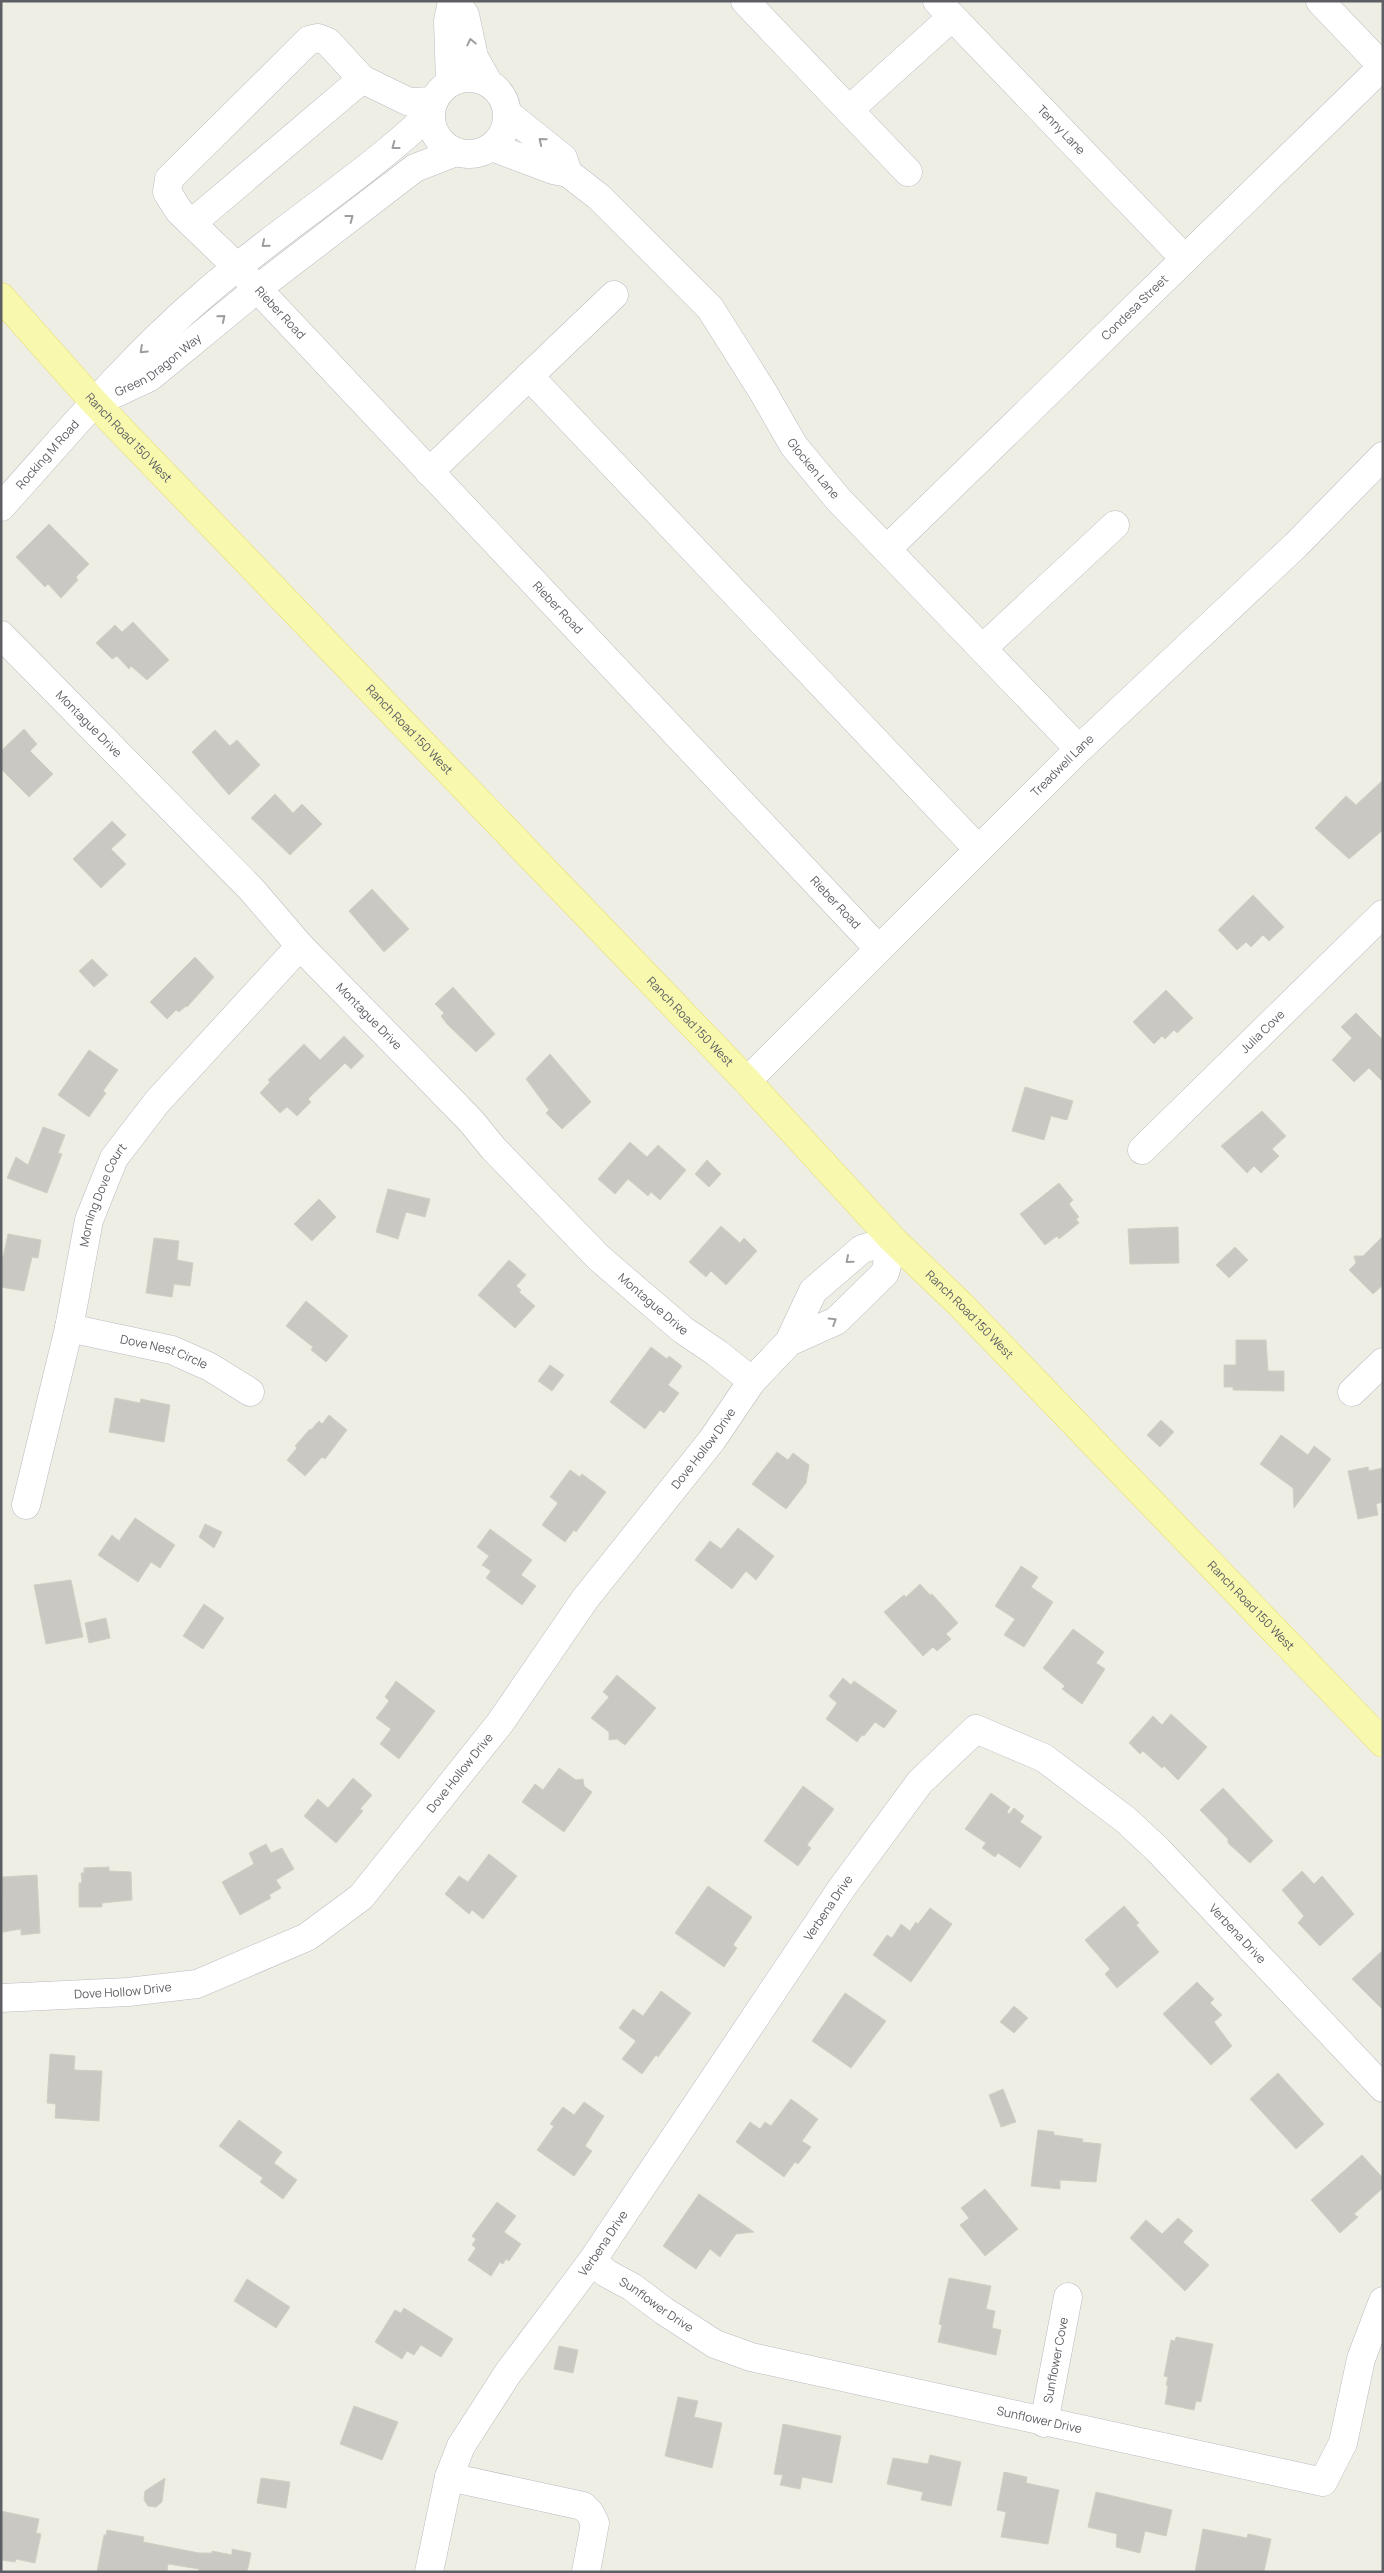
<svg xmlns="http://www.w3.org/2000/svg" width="1384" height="2573" font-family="Manrope,sans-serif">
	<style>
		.building { fill: #cac8c2; stroke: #d2d0c3 }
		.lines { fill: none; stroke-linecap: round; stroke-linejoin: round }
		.minor-casing { stroke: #babbc0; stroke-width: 29 }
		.major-casing { stroke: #e8db64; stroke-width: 29 }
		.minor { stroke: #fff; stroke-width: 28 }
		.major { stroke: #f8f9ae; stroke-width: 28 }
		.oneway { stroke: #9e9ea2 }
		.labels { text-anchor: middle; stroke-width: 4; stroke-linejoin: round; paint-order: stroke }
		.street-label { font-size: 12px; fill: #5d5e64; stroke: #fff }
	</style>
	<rect width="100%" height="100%" fill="#eeeee5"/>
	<path class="building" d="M49,524L89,564L76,577L78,580L61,598L48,584L45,587L16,557Z
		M133,622L169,660L147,680L131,666L129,669L117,656L112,659L96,643L115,625L122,632Z
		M24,729L37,744L30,751L53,774L29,797L1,769V751Z
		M215,730L230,746L237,740L260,765L229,795L192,752Z
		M1383,780V830L1349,859L1315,828L1346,796L1356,805Z
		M275,794L293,813L302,804L322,824L290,855L251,818Z
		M112,821L126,835L111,849L126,864L101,888L73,859Z
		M372,889L409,929L384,952L349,911Z
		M1253,895L1284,927L1269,941L1263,935L1251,947L1246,942L1237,950L1218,930Z
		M195,957L214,977L187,1007L186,1006L179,1012L176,1010L167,1019L150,1002Z
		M92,959L108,975L94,987L79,971Z
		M453,987L495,1034L476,1052L447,1024L441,1016L444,1013L435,1004Z
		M1166,990L1193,1018L1177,1033L1174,1030L1165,1039L1162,1036L1154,1044L1133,1022Z
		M1356,1013L1383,1040V1082L1369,1068L1354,1082L1332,1060L1352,1038L1341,1027Z
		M344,1036L364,1056L351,1069L345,1063L308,1099L311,1102L297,1116L287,1107L280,1113L260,1093L270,1082L268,1080L304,1044L320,1060Z
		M89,1050L118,1070L103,1091L106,1093L89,1117L58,1095Z
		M550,1054L591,1102L562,1129L546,1113L549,1110L526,1079Z
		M1025,1087L1073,1101L1067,1120L1051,1116L1044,1140L1012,1131Z
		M1262,1111L1286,1136L1272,1149L1279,1156L1261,1173L1254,1166L1247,1173L1221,1146Z
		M43,1127L65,1135L58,1153L62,1154L47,1193L7,1178L16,1157L28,1165Z
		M630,1142L647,1157L658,1145L686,1170L660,1200L651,1192L648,1196L628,1179L615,1194L598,1179Z
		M707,1160L721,1174L709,1187L695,1174Z
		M1059,1183L1073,1200L1069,1204L1079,1217L1076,1219L1079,1223L1059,1239L1057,1236L1045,1245L1020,1214Z
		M388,1189L430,1199L425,1217L406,1212L398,1239L376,1232Z
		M319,1199L336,1217L312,1241L294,1224Z
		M721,1226L740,1243L744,1238L757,1251L726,1285L711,1271L706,1277L689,1262Z
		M1178,1227L1179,1263L1130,1264L1128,1229Z
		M8,1234L41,1240L38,1258L32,1257L24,1291L1,1287V1256L3,1257Z
		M1383,1236V1285L1373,1294L1349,1270L1356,1263L1354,1256H1363Z
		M154,1238L179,1241L177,1260L193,1263L190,1286L174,1284L172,1297L146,1293Z
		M1235,1247L1248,1260L1229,1278L1216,1265Z
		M509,1260L526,1275L516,1286L521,1290L519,1292L535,1306L515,1328L478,1295Z
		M306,1301L348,1336L326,1362L311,1350L313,1347L286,1326Z
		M1236,1340H1266L1268,1371H1284V1391L1233,1390V1387H1224V1365H1236Z
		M651,1347L667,1359L669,1356L682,1366L668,1385L679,1393L664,1413L660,1410L645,1429L610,1402Z
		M550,1365L564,1375L552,1391L538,1381Z
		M115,1398L140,1403L141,1399L170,1405L164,1442L109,1432Z
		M329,1415L347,1430L325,1459L322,1457L305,1476L287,1460L297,1448L295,1446L310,1429L311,1430L319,1421L322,1424Z
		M1161,1420L1174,1432L1160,1447L1147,1435Z
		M1281,1435L1308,1455L1314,1446L1331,1459L1294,1508L1293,1488L1260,1464Z
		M777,1452L788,1460L793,1453L809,1465L806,1483L786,1509L752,1484Z
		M1368,1467L1369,1471L1383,1468V1502L1376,1504L1378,1515L1358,1519L1348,1471Z
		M570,1470L580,1477L582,1474L606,1492L576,1532L574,1530L565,1542L542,1525L558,1503L550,1497Z
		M135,1518L175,1545L160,1568L151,1562L138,1582L98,1555L112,1535L119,1541Z
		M205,1524L222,1532L214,1548L199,1537Z
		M738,1528L774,1556L756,1580L746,1571L732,1589L695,1560L710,1541L721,1549Z
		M490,1529L532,1560L521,1575L536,1586L522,1605L486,1578L491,1571L482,1565L489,1556L477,1547Z
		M1021,1566L1038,1577L1031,1587L1053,1602L1024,1647L1004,1635L1015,1619L995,1606Z
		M71,1580L83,1637L46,1644L34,1585Z
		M920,1584L930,1595L932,1594L958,1623L946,1634L951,1639L937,1651L933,1647L923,1656L884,1612L904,1595L906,1597Z
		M204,1604L224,1618L203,1649L183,1636Z
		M106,1618L110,1638L89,1643L85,1623Z
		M1073,1629L1104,1652L1096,1663L1105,1669L1082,1704L1062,1689L1065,1686L1043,1668Z
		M617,1675L656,1708L625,1745L617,1739L609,1740V1732L591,1718L609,1697L603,1692Z
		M843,1678L851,1685L854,1681L897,1711L884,1728L875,1722L864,1736L862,1735L857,1742L826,1719L837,1703L829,1696Z
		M396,1681L435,1711L399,1759L380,1744L391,1729L376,1718L389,1701L385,1697Z
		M1171,1714L1207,1747L1178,1780L1164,1766L1162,1768L1143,1751L1140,1754L1129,1743L1153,1716L1162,1725Z
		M559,1768L576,1780L583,1779L584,1786L592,1792L564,1832L522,1802L535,1784L543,1790Z
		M353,1778L372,1795L360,1809L363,1811L336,1843L304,1816L318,1799L328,1808Z
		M803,1786L834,1809L807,1845L811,1848L798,1866L764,1841Z
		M1223,1788L1273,1841L1250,1863L1228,1843V1839L1200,1810Z
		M991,1793L1010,1807L1007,1812L1009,1814L1014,1808L1024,1816L1020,1822L1042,1837L1020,1868L998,1853L995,1857L982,1848L986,1843L965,1829Z
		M266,1844L271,1853L282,1848L294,1869L276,1880L281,1888L269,1895L271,1898L240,1915L222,1882L254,1864L249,1853Z
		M489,1854L517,1876L483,1919L472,1910L469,1914L445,1894L459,1876L468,1882Z
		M109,1867V1871L131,1872L132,1900L102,1903V1907H79V1883H82L81,1873H84V1868Z
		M1302,1871L1314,1884L1322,1876L1354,1914L1320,1946L1298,1923L1304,1916L1282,1890Z
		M37,1875L40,1933L21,1935V1929L3,1932L1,1877Z
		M708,1886L752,1917L733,1945L737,1948L724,1967L675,1933Z
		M1124,1906L1139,1923L1136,1925L1159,1952L1117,1988L1105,1974L1110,1969L1085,1940Z
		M930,1908L952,1924L911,1982L873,1955L887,1935L892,1938L901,1924L910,1931L916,1922L918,1924Z
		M1383,1950V2010L1352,1979Z
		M1197,1982L1214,1999L1210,2003L1222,2015L1214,2022L1232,2046L1211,2065L1163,2014Z
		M661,1991L691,2013L658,2057L656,2055L642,2074L622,2059L636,2041L619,2028L633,2009L643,2016Z
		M845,1993L886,2021L851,2068L812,2041Z
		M1014,2006L1028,2018L1014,2033L1000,2022Z
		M50,2054L75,2056L74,2070L102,2071L99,2121L55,2118L56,2104L47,2103Z
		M1278,2073L1324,2124L1296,2149L1250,2099Z
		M1003,2089L1016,2122L1001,2127L989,2095Z
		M791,2099L818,2119L802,2141L811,2147L798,2164L795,2162L784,2177L736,2142L750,2122L760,2129L765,2122L771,2126Z
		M584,2102L604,2116L585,2146L592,2151L574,2176L537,2150L554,2126L550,2124L563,2107L574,2115Z
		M239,2120L282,2152L274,2163L297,2180L283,2199L260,2182L263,2178L219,2146Z
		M1038,2130L1054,2132V2135L1083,2139L1082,2142L1101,2144L1096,2182L1060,2180V2189L1031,2186Z
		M1362,2155L1383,2178V2188L1354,2214L1358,2217L1340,2233L1311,2200Z
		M985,2189L1018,2229L985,2256L960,2225L969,2218L961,2208Z
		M699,2194L754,2232L736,2234L720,2257L710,2249L696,2269L663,2246Z
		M497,2202L516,2216L504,2232L521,2244L509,2261L506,2259L503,2264L500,2262L491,2276L468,2260L476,2248L472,2245L476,2239L472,2236Z
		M1178,2218L1193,2231L1183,2242L1209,2265L1185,2291L1130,2238L1146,2220L1162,2234Z
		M949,2278L991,2286L986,2309L995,2311L992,2328L1001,2330L996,2355L938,2342L942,2325L939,2324Z
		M247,2279L290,2307L276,2328L234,2301Z
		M404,2308L453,2339L441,2357L421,2345L414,2355L407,2351L402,2359L375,2342L395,2310L401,2313Z
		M1176,2337L1213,2344L1201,2402L1196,2401L1194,2410L1165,2404L1168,2386L1166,2385L1168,2377L1164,2376L1171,2340L1175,2341Z
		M559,2346L578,2350L573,2373L554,2369Z
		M678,2397L698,2401L694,2417L722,2423L712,2468L665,2456Z
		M354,2406L398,2422L382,2460L340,2444Z
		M783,2424L841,2436L832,2483L802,2477L800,2489L780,2485L783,2475L774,2474Z
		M930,2455L961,2462L951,2506L921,2500L923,2492L887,2484L893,2458L928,2464Z
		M1004,2472L1027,2477L1026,2483L1059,2490L1048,2544L1001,2537L1006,2512L997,2510Z
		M165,2478L162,2502L156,2507L148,2506L144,2500L145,2491Z
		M261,2478L290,2482L286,2508L257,2503Z
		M1096,2492L1172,2510L1166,2536L1145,2531L1140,2553L1116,2547L1117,2534L1088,2527Z
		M1,2511L39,2519L36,2533L41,2534L35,2563L16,2559L15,2562L1,2560Z
		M1203,2529L1247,2538L1248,2534L1271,2539L1264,2572H1195Z
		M107,2530L144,2537L143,2542L199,2553H212V2551L232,2555V2549L251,2553L247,2572H198L199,2569L168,2564L167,2572H97L104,2535H106Z"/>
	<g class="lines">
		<g class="minor-casing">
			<g id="minor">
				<path d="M455,1L465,15L474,57L488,82"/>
				<path d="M745,1L908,172"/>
				<path id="s1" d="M937,1L1185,259"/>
				<path d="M1320,1L1383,67"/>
				<circle cx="469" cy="116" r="38"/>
				<path d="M450,83L448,21L452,1"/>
				<path id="s2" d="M434,101L409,102L362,79L328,42L318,38L309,40L169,179L167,192L179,211L237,267L878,948"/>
				<path d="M849,110L952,17"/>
				<path d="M508,114L563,158L568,173"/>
				<path id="s3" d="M492,147L553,170L568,173L599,197L710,308L763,392L794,446L838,499L1079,749"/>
				<path d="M192,223L362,79"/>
				<path d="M529,376L978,849"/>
				<path id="s4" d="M103,399L150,377L257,289L415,168L456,152"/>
				<path d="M429,472L614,295"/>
				<path id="s5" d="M1,507C66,435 128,360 201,297C275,232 360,180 431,113"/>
				<path id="s6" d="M887,549L1383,66"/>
				<path id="s7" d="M1,635L252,890L300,946L471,1121L493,1148L599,1258L683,1330L717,1353L752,1381"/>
				<path d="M983,648L1115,525"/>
				<path id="s8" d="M747,1081L1079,749L1296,545L1383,456"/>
				<path id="s9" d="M1142,1150L1383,914"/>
				<path id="s10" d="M69,1328L172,1350L210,1367L250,1392"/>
				<path d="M1352,1392L1383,1362"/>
				<path id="s11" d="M26,1505L69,1328L89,1220L114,1158L157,1102L300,946"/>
				<path id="s12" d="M1,1998L128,1992L197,1984L307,1937L361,1897L500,1723L585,1599L712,1440L752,1381L789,1342L813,1291L862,1249L893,1240L885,1273L836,1321L789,1342"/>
				<path id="s13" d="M592,2261L606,2273L632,2287L664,2311L715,2344L751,2357L1323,2482L1343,2443L1361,2359L1383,2301"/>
				<path id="s14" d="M1044,2423L1068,2297"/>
				<path d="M449,2477L583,2506L590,2513L595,2523L586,2572"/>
				<path id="s15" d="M429,2572L449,2477L461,2446L508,2373L592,2261L841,1889L920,1782L976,1729L1044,1758L1126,1820L1158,1850L1383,2088"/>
			</g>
		</g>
		<g class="major-casing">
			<g id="major">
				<path id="s16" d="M1,297L95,403L747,1081L893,1240L960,1304L1383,1743"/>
			</g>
		</g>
		<use href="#minor" class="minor"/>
		<use href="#major" class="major"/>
	</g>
	<defs><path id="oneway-chevron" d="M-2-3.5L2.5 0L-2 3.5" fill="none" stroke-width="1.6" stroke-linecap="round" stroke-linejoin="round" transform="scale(1.25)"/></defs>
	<g class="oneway">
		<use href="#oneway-chevron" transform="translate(471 42) rotate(-102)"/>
		<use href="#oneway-chevron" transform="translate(542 141) rotate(-141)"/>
		<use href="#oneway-chevron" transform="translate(395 146) rotate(143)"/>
		<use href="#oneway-chevron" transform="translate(350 218) rotate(-37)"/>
		<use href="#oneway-chevron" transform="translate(265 244) rotate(140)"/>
		<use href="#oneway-chevron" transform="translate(222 318) rotate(-40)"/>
		<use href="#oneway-chevron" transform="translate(143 350) rotate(137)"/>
		<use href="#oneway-chevron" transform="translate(849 1260) rotate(139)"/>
		<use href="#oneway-chevron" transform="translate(833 1321) rotate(-32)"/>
	</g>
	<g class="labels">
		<g class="street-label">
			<text dy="4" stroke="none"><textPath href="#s1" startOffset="179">Tenny Lane</textPath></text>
			<text dy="4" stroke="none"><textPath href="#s6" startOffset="346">Condesa Street</textPath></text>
			<text dy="4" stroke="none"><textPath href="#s2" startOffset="524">Rieber Road</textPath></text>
			<text dy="4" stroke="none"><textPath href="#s4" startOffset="65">Green Dragon Way</textPath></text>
			<text dy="4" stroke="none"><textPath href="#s16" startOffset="190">Ranch Road 150 West</textPath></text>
			<text dy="4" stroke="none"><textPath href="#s5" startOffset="70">Rocking M Road</textPath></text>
			<text dy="4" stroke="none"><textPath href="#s3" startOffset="468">Glocken Lane</textPath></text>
			<text dy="4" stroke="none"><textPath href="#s2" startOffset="929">Rieber Road</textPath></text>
			<text dy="4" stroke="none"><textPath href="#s7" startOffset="125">Montague Drive</textPath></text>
			<text dy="4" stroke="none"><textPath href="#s16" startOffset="595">Ranch Road 150 West</textPath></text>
			<text dy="4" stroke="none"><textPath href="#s8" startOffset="446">Treadwell Lane</textPath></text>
			<text dy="4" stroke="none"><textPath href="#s2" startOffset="1334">Rieber Road</textPath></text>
			<text dy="4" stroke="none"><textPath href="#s7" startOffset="530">Montague Drive</textPath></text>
			<text dy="4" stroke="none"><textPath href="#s16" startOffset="1000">Ranch Road 150 West</textPath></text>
			<text dy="4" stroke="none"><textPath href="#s9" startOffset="169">Julia Cove</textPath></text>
			<text dy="4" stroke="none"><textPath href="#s11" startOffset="320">Morning Dove Court</textPath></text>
			<text dy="4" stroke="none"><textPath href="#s7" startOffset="935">Montague Drive</textPath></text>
			<text dy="4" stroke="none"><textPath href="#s16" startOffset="1405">Ranch Road 150 West</textPath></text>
			<text dy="4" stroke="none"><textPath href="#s10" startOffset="98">Dove Nest Circle</textPath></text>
			<text dy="4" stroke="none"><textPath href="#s12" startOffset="948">Dove Hollow Drive</textPath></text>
			<text dy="4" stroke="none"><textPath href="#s16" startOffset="1810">Ranch Road 150 West</textPath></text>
			<text dy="4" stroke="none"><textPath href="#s12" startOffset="542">Dove Hollow Drive</textPath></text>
			<text dy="4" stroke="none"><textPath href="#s15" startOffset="782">Verbena Drive</textPath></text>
			<text dy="4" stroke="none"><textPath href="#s15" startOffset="1351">Verbena Drive</textPath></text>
			<text dy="4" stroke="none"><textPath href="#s12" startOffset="122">Dove Hollow Drive</textPath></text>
			<text dy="4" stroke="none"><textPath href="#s15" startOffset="378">Verbena Drive</textPath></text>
			<text dy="4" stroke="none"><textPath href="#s13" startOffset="78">Sunflower Drive</textPath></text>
			<text dy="4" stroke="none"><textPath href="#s14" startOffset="64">Sunflower Cove</textPath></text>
			<text dy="4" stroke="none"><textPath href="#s13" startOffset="482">Sunflower Drive</textPath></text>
		</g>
	</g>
	<rect width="1384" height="2573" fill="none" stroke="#5d5e64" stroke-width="5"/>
</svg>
